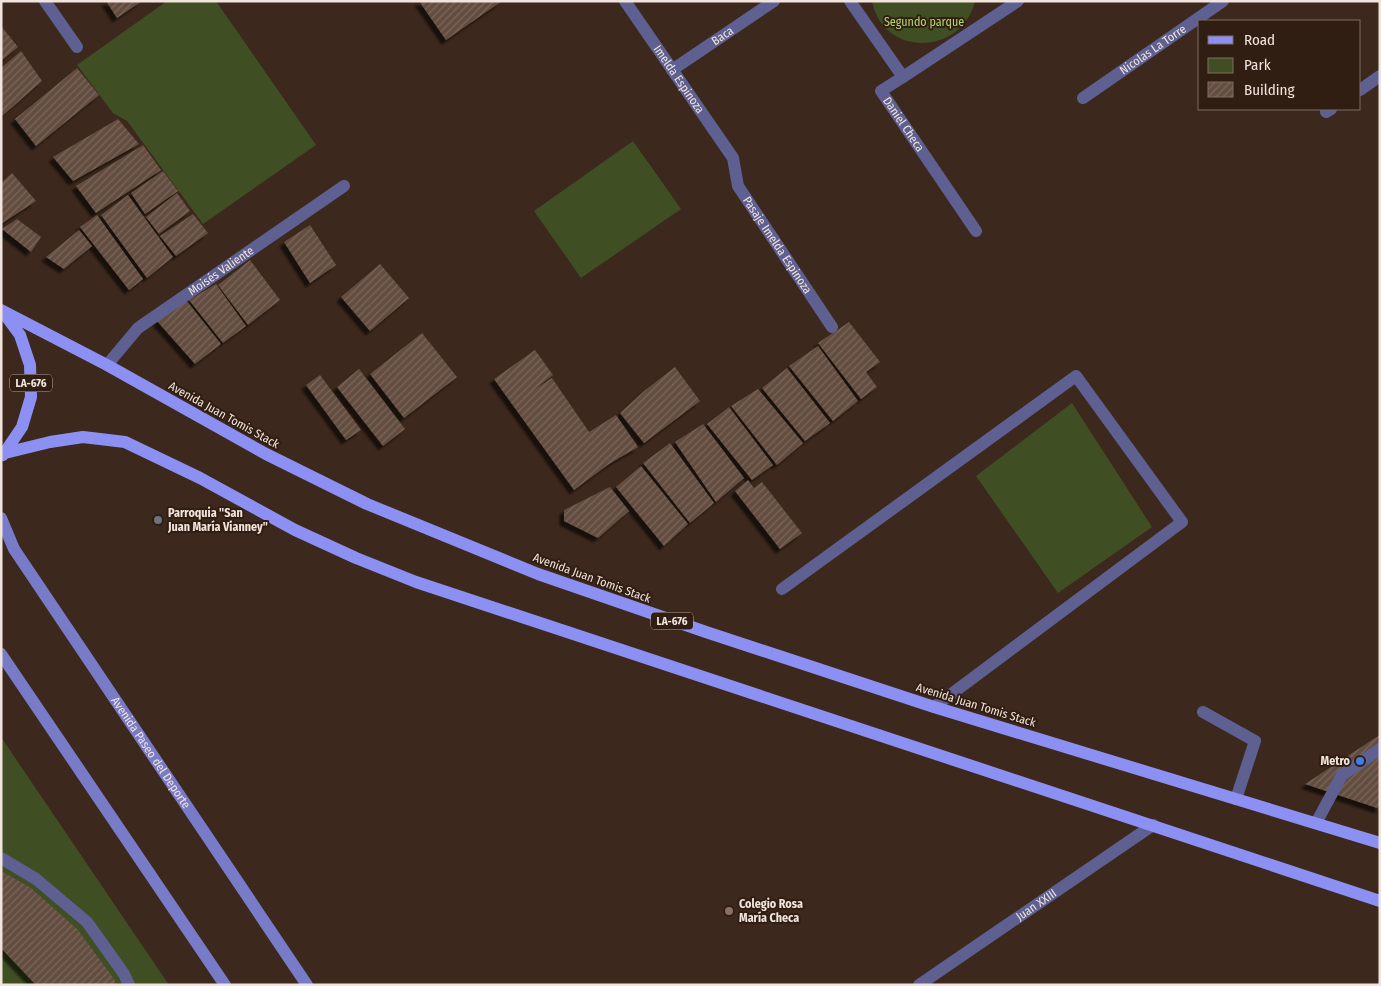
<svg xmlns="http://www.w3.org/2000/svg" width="1381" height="986" font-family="'Fira Sans Condensed',sans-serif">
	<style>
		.green { fill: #404f23 }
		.building { fill: url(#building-hatch); filter: url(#shadow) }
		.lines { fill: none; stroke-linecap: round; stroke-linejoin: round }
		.lane { stroke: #5d6090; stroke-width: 12 }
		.street { stroke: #5d6090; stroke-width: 12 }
		.secondary { stroke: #787bc8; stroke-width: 12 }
		.primary { stroke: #8d90f3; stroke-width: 12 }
		.worship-dot { fill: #6b7280; stroke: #311e12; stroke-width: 2 }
		.shop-dot { fill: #3f7fe0; stroke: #311e12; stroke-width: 2 }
		.education-dot { fill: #8d6e63; stroke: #311e12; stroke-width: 2 }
		.labels { text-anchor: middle; stroke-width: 4; stroke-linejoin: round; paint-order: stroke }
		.shield { fill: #311e12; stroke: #b8a9a0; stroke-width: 1 }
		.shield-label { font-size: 11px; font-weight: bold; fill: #f2e4dd }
		.park-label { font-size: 12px; fill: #b1d66c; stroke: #311e12 }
		.street-label { font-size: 12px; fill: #f2e4dd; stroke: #311e12 }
		.poi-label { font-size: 12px; font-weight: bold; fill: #f2e4dd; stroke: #311e12; text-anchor: start }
	</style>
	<defs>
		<pattern id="building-hatch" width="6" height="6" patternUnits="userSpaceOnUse" patternTransform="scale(1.25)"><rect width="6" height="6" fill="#634d40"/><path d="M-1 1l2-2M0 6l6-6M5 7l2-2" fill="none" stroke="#7a665b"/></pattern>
		<filter id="shadow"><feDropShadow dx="-4.5" dy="4.5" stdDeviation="1" flood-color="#0009"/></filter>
	</defs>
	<rect width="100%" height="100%" fill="#3c281c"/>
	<path class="green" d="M167,1H216L316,145L203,224L127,121L113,113L77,65Z
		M872,1H975C962,56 883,58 872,1Z
		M633,141L681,209L581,278L534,211Z
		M1072,403L1152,527L1058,593L976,476Z
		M1,737L169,985H1Z"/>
	<path class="building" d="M106,1H142L117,18Z
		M419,1H502L446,40Z
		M1,26L18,47L1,61Z
		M21,51L42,81L1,117V68Z
		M77,68L99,95L36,146L15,119Z
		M118,119L139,144L73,181L53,157Z
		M143,145L161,170L96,213L76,186Z
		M163,171L178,191L145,214L131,193Z
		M12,173L36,201L1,224V183Z
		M177,193L190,211L159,234L146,217Z
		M128,195L173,257L147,278L101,215Z
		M193,214L208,233L176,256L160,236Z
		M97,215L143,279L129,290L80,227Z
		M17,219L41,237L31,252L2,229Z
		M310,225L336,265L310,283L284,242Z
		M79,230L92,246L64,269L46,257Z
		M250,260L280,300L248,325L218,285Z
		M380,264L409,298L370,331L341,297Z
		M216,284L246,326L223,343L189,300Z
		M186,300L221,344L195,364L157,321Z
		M849,322L880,362L866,372L877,387L861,399L818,343Z
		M422,333L457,377L404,418L370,374Z
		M818,346L858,401L833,421L789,366Z
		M535,350L553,375L535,389L552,378L589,432L616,415L638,447L609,464L574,490L494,379Z
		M675,367L700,401L644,443L620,413L644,391Z
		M787,368L830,423L805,441L762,388Z
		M359,369L405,429L383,446L337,387Z
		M320,375L361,430L346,440L306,385Z
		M758,389L803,443L777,465L731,406Z
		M729,407L773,465L752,480L707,424Z
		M703,424L744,478L716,502L675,442Z
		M670,443L714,503L690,523L643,463Z
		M641,466L688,524L664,546L616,487Z
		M748,480L754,488L762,482L802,533L780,549L735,491Z
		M610,487L629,511L598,538L564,521V510Z
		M1380,735V809L1305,784L1375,738Z
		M1,871L31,888L78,930L114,979L116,985H36L1,948Z"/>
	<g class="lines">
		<path class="lane" d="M1360,90L1380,76
			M1326,112L1331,109
			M1203,712L1255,741L1236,799
			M1316,823L1342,775L1380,749"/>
		<g class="street">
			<path d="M45,1L77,47"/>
			<path id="s1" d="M625,1L733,158L738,186L832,327"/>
			<path id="s2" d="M850,1L903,77L881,91L976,231"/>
			<path id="s3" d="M672,70L774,1"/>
			<path d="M903,77L1018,1"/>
			<path id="s4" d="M1083,98L1223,1"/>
			<path id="s5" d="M107,365L138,328L344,186"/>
			<path d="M782,589L1076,376L1182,522L934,707"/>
			<path d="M1,858L36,879L87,922L124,974L129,985"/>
			<path id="s6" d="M919,985L1153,825"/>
		</g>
		<g class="secondary">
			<path id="s7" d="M1,518L14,549L307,985"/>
			<path d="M1,654L225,985"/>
		</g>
		<path class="primary" d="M1,310L107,365L266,454L367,504L538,574L706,632L934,707L1380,843
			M3,312L20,335L30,365L31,397L22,427L3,455
			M5,453L50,442L83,437L125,442L200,478L295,530L356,558L416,582L1380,901"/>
	</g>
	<circle class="worship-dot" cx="158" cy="520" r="5"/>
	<circle class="shop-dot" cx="1360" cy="761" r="5"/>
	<circle class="education-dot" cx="729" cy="911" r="5"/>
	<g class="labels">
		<g class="shield">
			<rect x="10" y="374.5" width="42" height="17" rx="4"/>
			<rect x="651" y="612.5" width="42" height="17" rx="4"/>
		</g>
		<g class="shield-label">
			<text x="31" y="387">LA-676</text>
			<text x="672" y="625">LA-676</text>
		</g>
		<g class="park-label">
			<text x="924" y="26">Segundo parque</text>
		</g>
		<g class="street-label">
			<text dy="4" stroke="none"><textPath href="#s3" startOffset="61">Baca</textPath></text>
			<text dy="4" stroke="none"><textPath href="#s4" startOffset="85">Nicolas La Torre</textPath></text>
			<text dy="4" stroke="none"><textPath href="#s1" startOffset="95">Imelda Espinoza</textPath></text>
			<text dy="4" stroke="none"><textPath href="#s2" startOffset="159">Daniel Checa</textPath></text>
			<text dy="4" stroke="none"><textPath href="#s1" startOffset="290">Pasaje Imelda Espinoza</textPath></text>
			<text dy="4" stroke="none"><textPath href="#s5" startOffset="149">Moisés Valiente</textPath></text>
			<text transform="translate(224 415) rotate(29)" y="4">Avenida Juan Tomis Stack</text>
			<text transform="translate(592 578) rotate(20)" y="4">Avenida Juan Tomis Stack</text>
			<text transform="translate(976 705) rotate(17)" y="4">Avenida Juan Tomis Stack</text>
			<text dy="4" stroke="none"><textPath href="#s7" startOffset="279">Avenida Paseo del Deporte</textPath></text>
			<text dy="4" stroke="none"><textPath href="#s6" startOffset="142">Juan XXIII</textPath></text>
		</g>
		<g class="poi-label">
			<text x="168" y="517">Parroquia "San<tspan x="168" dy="14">Juan María Vianney"</tspan></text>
			<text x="1350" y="765" text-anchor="end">Metro</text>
			<text x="739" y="908">Colegio Rosa<tspan x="739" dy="14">María Checa</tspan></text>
		</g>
	</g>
	<rect width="1381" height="986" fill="none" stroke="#f2e4dd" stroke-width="5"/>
	<rect x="1198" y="20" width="162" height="90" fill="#311e12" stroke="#7e6d63"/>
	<rect x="1208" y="36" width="25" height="8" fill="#8d90f3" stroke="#7e6d63"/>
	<text x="1244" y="45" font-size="15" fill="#f2e4dd">Road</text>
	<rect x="1208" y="58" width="25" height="15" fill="#404f23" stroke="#7e6d63"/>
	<text x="1244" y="70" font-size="15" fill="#f2e4dd">Park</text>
	<rect x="1208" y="82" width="25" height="15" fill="url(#building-hatch)" stroke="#7e6d63"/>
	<text x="1244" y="95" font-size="15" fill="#f2e4dd">Building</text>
</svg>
